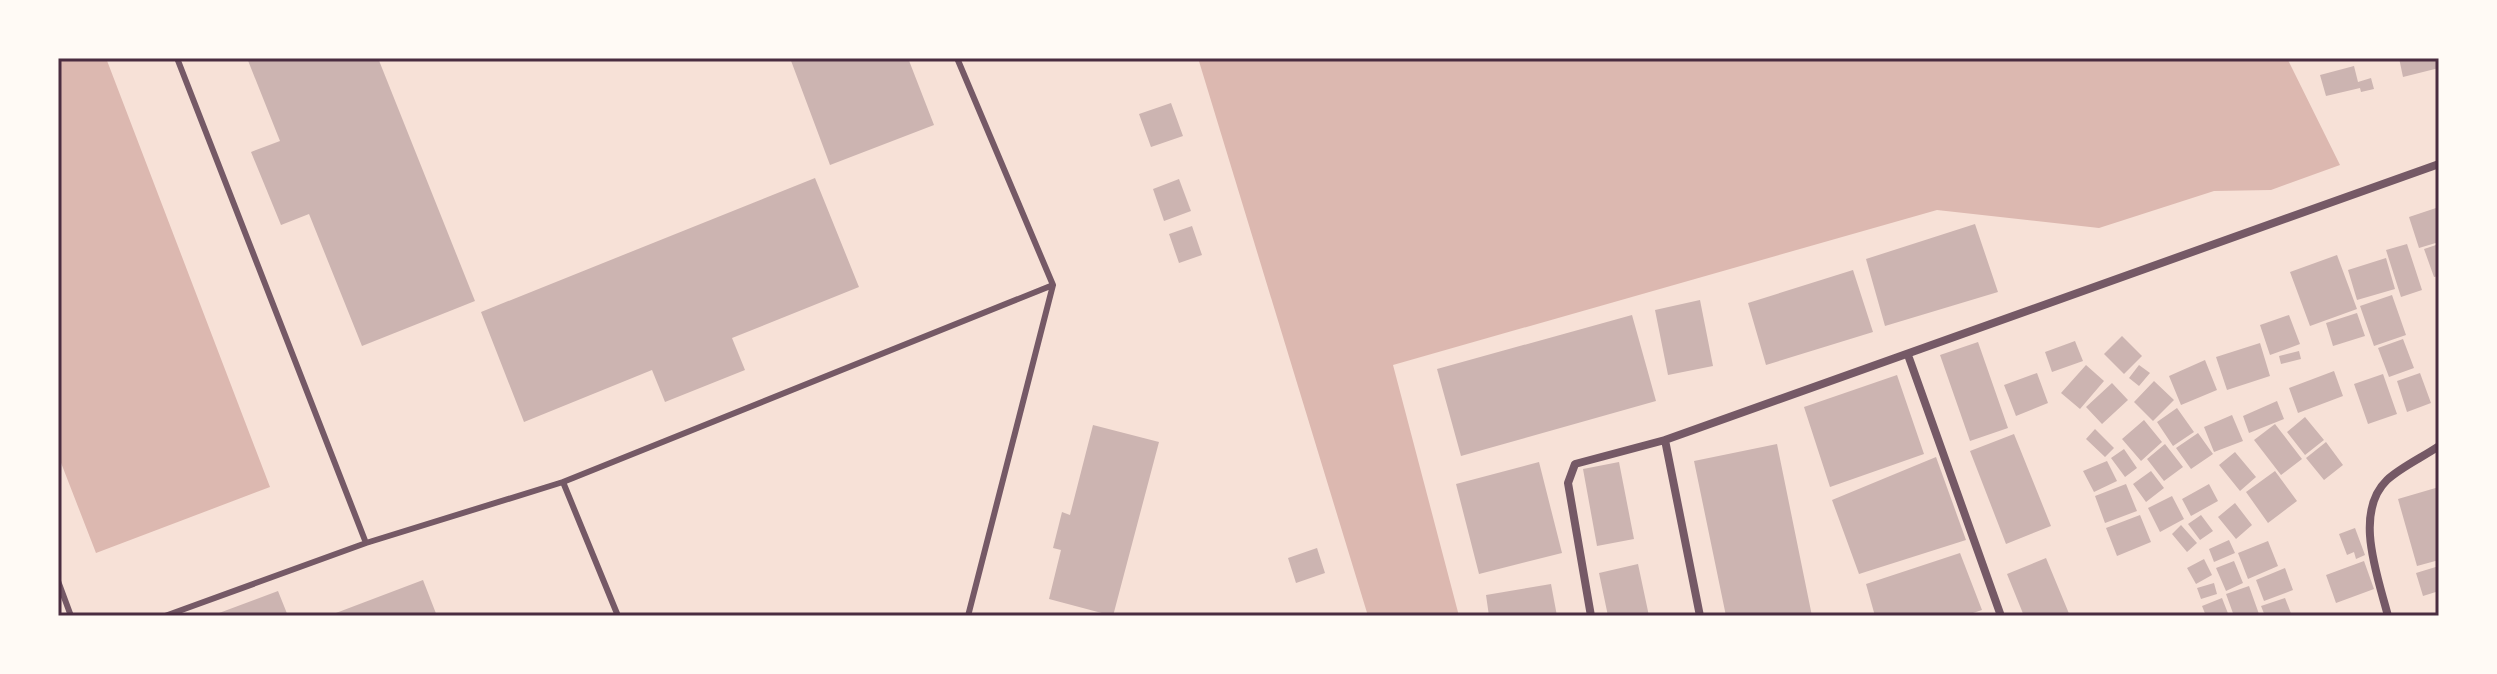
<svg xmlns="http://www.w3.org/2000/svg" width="2497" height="674" font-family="Figtree,sans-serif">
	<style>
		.water { fill: #dcb8b0 }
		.building { fill: #ccb4b1 }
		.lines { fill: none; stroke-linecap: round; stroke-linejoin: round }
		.service { stroke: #755966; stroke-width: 6 }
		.minor { stroke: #755966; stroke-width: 8 }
		.neatline { fill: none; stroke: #4a2c40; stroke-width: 3 }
	</style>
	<rect width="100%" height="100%" fill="#f7e1d7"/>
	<path class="water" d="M58,58H106L270,487L96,553L58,455Z
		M1198,58H2287L2340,165L2271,190L2214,191L2099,228L1937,210L1393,365L1459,616H1368Z"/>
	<path class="building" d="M247,58H378L475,301L362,346L309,214L281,225L251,152L280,141Z
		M790,58H908L934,125L830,165Z
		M2399,58H2439V68L2403,77Z
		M2354,66L2358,82L2371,78L2374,89L2361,92L2360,88L2326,96L2320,75Z
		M1171,103L1183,136L1151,147L1139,114Z
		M815,178L859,287L732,338L745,370L665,402L652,370L524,422L481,312Z
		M1179,179L1191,211L1164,221L1153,189Z
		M2439,207V242L2419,248L2409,217Z
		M1975,224L1998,292L1885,326L1866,259Z
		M1192,226L1202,255L1179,263L1169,234Z
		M2407,244L2422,290L2401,297L2386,250Z
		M2439,244V276L2434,277L2424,249Z
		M2337,255L2357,309L2310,326L2290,272Z
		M2386,258L2395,289L2357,300L2348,270Z
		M1853,270L1873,332L1766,365L1748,303Z
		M2392,295L2406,335L2374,346L2360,306Z
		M1700,300L1713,366L1668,375L1655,310Z
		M2357,313L2365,336L2333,346L2326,323Z
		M1632,315L1656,401L1461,456L1437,369Z
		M2289,315L2300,344L2270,355L2260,325Z
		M2122,336L2142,356L2124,374L2104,354Z
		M2403,339L2414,368L2389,377L2378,348Z
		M2075,341L2083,361L2052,372L2045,352Z
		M1978,342L2008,428L1970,441L1940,355Z
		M2260,343L2270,376L2227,390L2216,357Z
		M2299,351L2301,359L2281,364L2279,356Z
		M2205,360L2217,390L2181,405L2169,376Z
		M2086,365L2104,381L2080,409L2061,393Z
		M2139,365L2150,373L2139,386L2129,378Z
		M2334,371L2343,396L2298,413L2289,388Z
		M2037,373L2048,403L2016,416L2004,385Z
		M2420,373L2431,403L2407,412L2397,381Z
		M2383,374L2397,414L2368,424L2354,384Z
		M1897,375L1924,454L1830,487L1804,407Z
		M2154,381L2174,400L2153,421L2134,402Z
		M2112,383L2128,400L2102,424L2086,407Z
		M2277,401L2284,419L2249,433L2243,416Z
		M2177,408L2194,432L2173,446L2157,422Z
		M2232,415L2243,441L2214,452L2204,427Z
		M2305,417L2324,440L2305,455L2287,432Z
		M2144,420L2162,442L2141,461L2122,439Z
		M2275,424L2302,459L2281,475L2254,440Z
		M1093,425L1159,442L1113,616L1049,599L1061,550L1053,548L1062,512L1070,515Z
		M2095,429L2114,448L2105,457L2086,439Z
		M2198,433L2213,454L2191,469L2176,448Z
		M2014,434L2051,526L2006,544L1970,451Z
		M2326,442L2343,465L2324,480L2306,458Z
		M1777,444L1812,616H1726L1694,461Z
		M2165,444L2183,467L2164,481L2147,459Z
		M2124,449L2137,468L2125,477L2111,458Z
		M2235,452L2256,477L2240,491L2219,465Z
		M1936,457L1966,540L1859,574L1832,500Z
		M2107,461L2117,481L2094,492L2083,471Z
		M1539,462L1562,553L1479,574L1456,484Z
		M1619,462L1634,539L1597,546L1583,469Z
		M2151,471L2164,488L2146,502L2133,484Z
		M2275,471L2297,501L2268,523L2246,492Z
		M2126,484L2137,511L2105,523L2095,496Z
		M2209,484L2218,501L2191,516L2182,499Z
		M2439,487V560L2417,566L2398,499Z
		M2172,496L2184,519L2160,532L2148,508Z
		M2235,503L2252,525L2236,539L2218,517Z
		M2140,515L2151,542L2117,556L2106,528Z
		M2201,515L2213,531L2200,540L2188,524Z
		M2181,525L2197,543L2187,552L2172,534Z
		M2355,528L2365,555L2356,559L2354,552L2347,555L2339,534Z
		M2229,540L2235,553L2214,562L2209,549Z
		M2268,541L2278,566L2248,579L2238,553Z
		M1317,548L1325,573L1296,583L1288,558Z
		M1960,553L1982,610L1964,616H1875L1866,584Z
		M2046,558L2070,616H2024L2007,574Z
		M2204,559L2212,575L2196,584L2187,568Z
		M2234,561L2243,583L2226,591L2216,568Z
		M2364,561L2374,589L2336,603L2326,575Z
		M1638,564L1649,616H1608L1599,573Z
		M2439,566V591L2423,596L2416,573Z
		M2285,568L2293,590L2264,601L2256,580Z
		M423,580L437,616H328Z
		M2214,583L2217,594L2201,599L2197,588Z
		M1551,584L1557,616H1489L1486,595Z
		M2249,586L2259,614L2234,616L2226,594Z
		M278,591L288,616H211Z
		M2222,598L2229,616H2206L2202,606Z
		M2285,598L2292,616H2265L2261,606Z"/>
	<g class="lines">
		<path class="service" d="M177,58L366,543
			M563,482L618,616
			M58,581L71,616
			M165,616L366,543L563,482L1053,285L957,58
			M968,616L1053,285"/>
		<path class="minor" d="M1908,355L2001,616
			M1591,616L1568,483L1575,464L1665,440
			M1700,616L1665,440L2439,164
			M2388,616C2378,577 2353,513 2387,480C2401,467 2423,457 2439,446"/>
	</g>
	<rect width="2497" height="674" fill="none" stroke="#fffaf5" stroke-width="120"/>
	<rect x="60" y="60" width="2377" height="554" class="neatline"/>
</svg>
